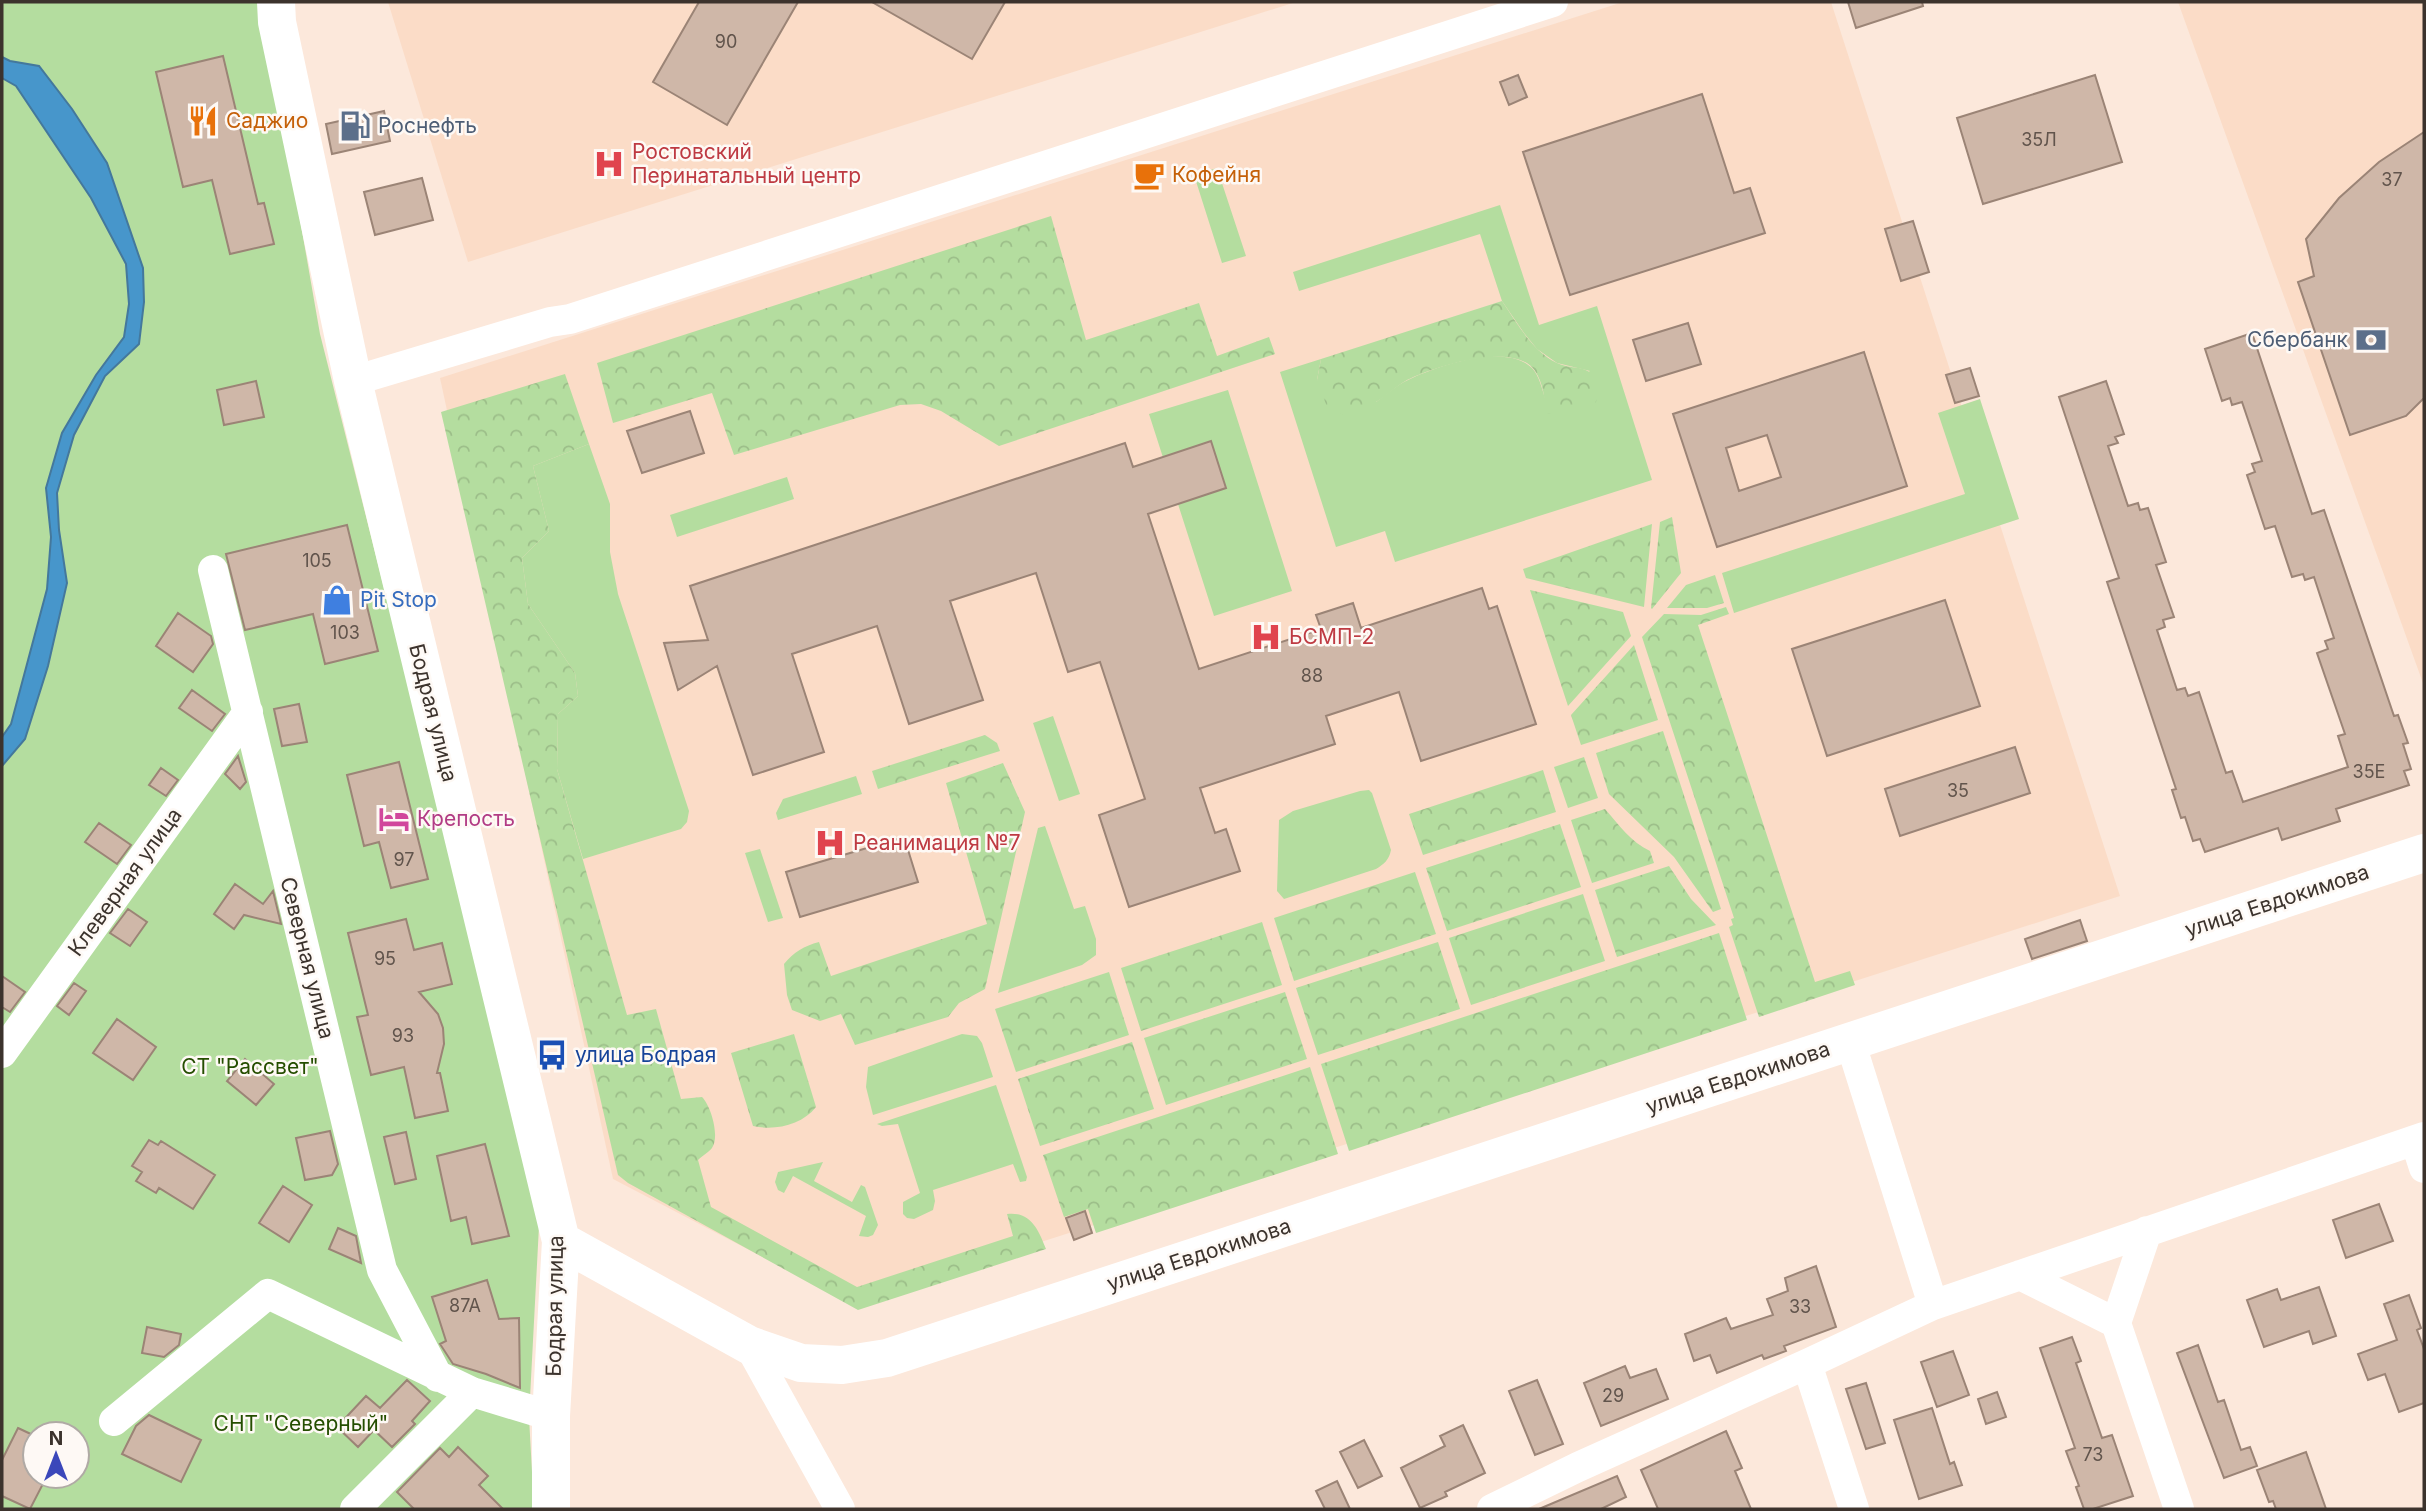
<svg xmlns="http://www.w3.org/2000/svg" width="2426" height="1511" font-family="Inter,sans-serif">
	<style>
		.built { fill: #fbdcc7 }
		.green { fill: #b4dd9f; fill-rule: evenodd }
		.forest { fill: url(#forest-crowns) }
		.water { fill: #4796cb; stroke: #44789c; stroke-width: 2 }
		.building { fill: #cfb7a8; stroke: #9b8476; stroke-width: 2; fill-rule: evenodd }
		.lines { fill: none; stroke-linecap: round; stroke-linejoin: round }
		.street { stroke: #fff; stroke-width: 30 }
		.secondary { stroke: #fff; stroke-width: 38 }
		.labels { text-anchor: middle; stroke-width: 5; stroke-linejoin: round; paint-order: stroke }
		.number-label { font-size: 18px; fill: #61544c }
		.food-label { font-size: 21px; fill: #c56008; stroke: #fef9f5; text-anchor: start }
		.service-label { font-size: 21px; fill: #4e5e75; stroke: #fef9f5; text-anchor: start }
		.health-label { font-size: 21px; fill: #be3a42; stroke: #fef9f5; text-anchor: start }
		.shop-label { font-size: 21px; fill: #366cbe; stroke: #fef9f5; text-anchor: start }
		.street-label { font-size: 21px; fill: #3c332d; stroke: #fef9f5 }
		.hotel-label { font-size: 21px; fill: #b23c85; stroke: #fef9f5; text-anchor: start }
		.transit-label { font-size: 21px; fill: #164399; stroke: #fef9f5; text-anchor: start }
		.park-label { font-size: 21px; fill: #254e00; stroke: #fef9f5 }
	</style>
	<defs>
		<pattern id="forest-crowns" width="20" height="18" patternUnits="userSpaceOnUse" patternTransform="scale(1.75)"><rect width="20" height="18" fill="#b4dd9f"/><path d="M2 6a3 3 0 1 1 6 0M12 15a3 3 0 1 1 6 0" fill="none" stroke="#9cbe89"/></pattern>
	</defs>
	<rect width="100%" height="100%" fill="#fce8db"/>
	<path class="built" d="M388,2H1296L468,262Z
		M1623,2H1831L2120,896L851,1303L613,1179L440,378Z
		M2178,2H2424V686Z"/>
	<path class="green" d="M2,2H262L320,334L540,1207L529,1417L534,1509H2ZM35,1434H77V1476H35Z
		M1217,168L1246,256L1222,263L1194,175Z
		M1500,205L1539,325L1597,306L1652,480L1395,562L1385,531L1336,547L1280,372L1321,359L1317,380L1376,402C1386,395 1397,385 1408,380C1436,366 1506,342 1532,368C1539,375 1542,389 1545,398L1590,371L1557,363L1537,349L1524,333L1502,301L1480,234L1299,291L1293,272Z
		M1228,390L1292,591L1214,616L1149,414Z
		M1980,399L2019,519L1734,613L1722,573L1965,494L1938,413Z
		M589,444L610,504V552L618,594L689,811L687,822L681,829L583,859L557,769L558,714L578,696L575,673L528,604L522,558L549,531L533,466Z
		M787,477L794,499L677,537L670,515Z
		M1053,716L1080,794L1059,801L1033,723Z
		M856,776L862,794L778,820L776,813L783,799Z
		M1369,790L1372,793L1391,850C1389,860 1384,864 1376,869L1284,899L1277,891L1279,820L1293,811L1360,791Z
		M1045,826L1074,909L1085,906L1096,939V955L1082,965L998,993L1038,828Z
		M760,849L783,918L768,922L745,853Z
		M962,1034L977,1036L982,1043L993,1077L873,1115L866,1087L868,1067Z
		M996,1085L1027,1177L1026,1181L1020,1182L1013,1164L933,1190L935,1201L933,1210L914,1219L907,1218L903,1214V1202L920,1193L898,1124L882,1126L877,1124Z
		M823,1162L814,1181L852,1202L861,1185L865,1187L878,1225L873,1235L868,1237L859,1236L866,1216L793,1176L784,1193L778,1190L775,1182L778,1172Z"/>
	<path class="forest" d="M1051,216L1086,340L1199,303L1217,356L1269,337L1275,354L999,446L941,411L921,404L900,405L734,455L712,393L613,423L597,363Z
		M1502,301C1517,323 1532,351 1557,363C1578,372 1583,361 1600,383L1596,402L1575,417L1546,413C1545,400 1543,382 1535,371C1515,340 1433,367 1407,380C1396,386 1387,396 1376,402C1366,407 1356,411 1346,416L1327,407L1317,380L1321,359Z
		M565,374L589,444L533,466L549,531L522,558L528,604L575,673L578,696L558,714L557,769L627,1015L656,1009L681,1099L702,1097C711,1106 720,1136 712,1148C709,1152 702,1156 698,1160L711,1207L857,1287L1013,1236L1007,1214C1031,1211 1039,1231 1046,1249L858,1310L628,1183L618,1175L441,412Z
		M1672,517L1681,573L1652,609L1651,608L1660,522Z
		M1652,524L1644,607L1526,578L1523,569Z
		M1715,575L1724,603L1707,608H1667L1686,585Z
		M1530,590L1623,612L1631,636L1568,706Z
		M1726,607L1729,614L1698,625L1815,982L1850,971L1855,985L1759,1017L1729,927L1733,925L1731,919L1734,918L1642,637L1664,614L1701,615Z
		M1634,645L1658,720L1581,745L1571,715Z
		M1663,731L1721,909L1713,912L1674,857L1609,794L1596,753Z
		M985,735L997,743L1000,751L878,789L872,771Z
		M1584,757L1598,798L1568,808L1554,767Z
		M1003,763L1025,812L985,989L959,1003L948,1017L855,1045L841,1014L820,1021L792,1010L787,995L784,964C794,952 804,946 819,942L831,976L987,924L946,783Z
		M1543,770L1556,812L1423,855L1409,814Z
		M1605,809C1619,825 1631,842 1650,851L1654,863L1592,883L1571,820Z
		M1560,824L1581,887L1447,931L1426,868Z
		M1669,866L1691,899L1716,925L1617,957L1595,890Z
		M1415,872L1436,934L1294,981L1274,918Z
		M1583,894L1605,961L1471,1005L1449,938Z
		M1262,922L1282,985L1141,1031L1121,968Z
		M1719,933L1747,1020L1349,1151L1321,1064Z
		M1438,942L1460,1009L1318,1055L1296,988Z
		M1109,972L1129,1035L1016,1072L995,1009Z
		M1285,992L1307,1059L1166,1105L1144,1038Z
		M794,1034L816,1107C802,1125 775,1131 753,1126L731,1053Z
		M1132,1042L1154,1109L1040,1146L1018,1079Z
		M1310,1067L1338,1154L1096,1233L1088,1209L1064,1217L1043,1155Z"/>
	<path class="water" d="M2,57L10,61L39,66L72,109L107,163L143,268L144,302L139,344L105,376L74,435L57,493L59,530L67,583L48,666L25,739L2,766V737L11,724L47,589L51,537L46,488L62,433L96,375L124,337L129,304L126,264L91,198L16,86L2,78Z"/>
	<path class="building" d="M699,2H798L727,125L653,82Z
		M872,2H1005L972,59Z
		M1848,2H1922L1923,6L1856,28Z
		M223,56L258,204L264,203L274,244L230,254L212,180L183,187L156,72Z
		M1518,75L1527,97L1509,105L1500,82Z
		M2095,75L2122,162L1983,204L1957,118Z
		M1702,94L1734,193L1750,188L1765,233L1570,295L1523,152Z
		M384,111L390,141L332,154L326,124Z
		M2424,132V398L2406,416L2350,435L2298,282L2314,276L2306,239L2339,198L2379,162Z
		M422,178L433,220L375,235L364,192Z
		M1913,221L1929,272L1901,281L1885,229Z
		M1688,323L1701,364L1646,381L1633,340Z
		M2252,333L2312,514L2324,510L2394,716L2398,715L2408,743L2403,744L2411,769L2404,771L2409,785L2336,809L2340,821L2282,840L2278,828L2205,852L2200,839L2193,841L2185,817L2181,818L2172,790L2176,789L2107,582L2119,578L2059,397L2106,381L2124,434L2115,437L2118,443L2108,446L2128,506L2138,503L2140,510L2148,508L2166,562L2156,565L2174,617L2163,620L2165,627L2157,630L2177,690L2185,688L2188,696L2199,692L2226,773L2232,771L2243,802L2348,767L2338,736L2345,734L2317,653L2328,649L2325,641L2334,638L2314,577L2305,580L2303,574L2292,577L2275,526L2265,529L2247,475L2255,472L2252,464L2262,461L2242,402L2232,405L2230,398L2222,401L2205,349Z
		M1864,352L1907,486L1717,547L1673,414ZM1767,435L1781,477L1739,491L1726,448Z
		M1970,368L1979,396L1955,403L1946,375Z
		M256,381L264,417L224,425L217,390Z
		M690,411L704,453L642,473L627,431Z
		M1211,441L1226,488L1148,514L1199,669L1321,629L1316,615L1353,603L1361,628L1482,588L1489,609L1497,606L1536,724L1421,761L1399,692L1326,716L1335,744L1200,788L1215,833L1226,829L1240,871L1129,907L1099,815L1145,799L1100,662L1068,672L1036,573L950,601L983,700L909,724L877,626L792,654L824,752L753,775L717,666L678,690L664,643L708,640L690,586L1125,443L1133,467Z
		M347,525L378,651L325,664L313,614L245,630L226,554Z
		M1945,600L1980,706L1827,756L1792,649Z
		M178,613L211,636L213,644L193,672L156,646Z
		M192,690L225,714L212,731L179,708Z
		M299,704L307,742L282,746L274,709Z
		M2015,747L2030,793L1900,836L1885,789Z
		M238,756L246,782L240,789L225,774Z
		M399,762L428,879L391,888L379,842L364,846L347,775Z
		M161,768L178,780L166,796L149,785Z
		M99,823L131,845L117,864L85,842Z
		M904,837L918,882L800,917L786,872Z
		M235,884L263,904L273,891L281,924L244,915L234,929L214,914Z
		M128,909L147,922L130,946L110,933Z
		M406,919L414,950L442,943L452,984L419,992L438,1014L443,1028L444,1044L437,1073H440L448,1111L415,1118L404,1067L371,1075L357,1017L368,1015L348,933Z
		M2080,920L2087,941L2032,959L2025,939Z
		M2,976L25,992L10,1012L2,1007Z
		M74,983L86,991L69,1015L57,1006Z
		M117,1019L156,1047L133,1080L93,1053Z
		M245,1059L274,1084L256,1105L227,1081Z
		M330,1131L338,1164L332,1175L305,1180L296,1138Z
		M406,1132L416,1179L395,1184L384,1137Z
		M149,1140L158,1145L161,1141L215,1175L193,1209L159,1188L156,1193L136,1181L142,1172L132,1166Z
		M485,1144L509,1236L472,1244L466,1217L451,1221L437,1156Z
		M283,1186L312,1205L289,1242L259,1223Z
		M2379,1204L2393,1241L2346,1258L2333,1220Z
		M1085,1211L1092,1233L1074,1240L1066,1218Z
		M338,1228L356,1236L361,1263L329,1249Z
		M1816,1266L1836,1327L1784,1346L1786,1351L1764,1359L1762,1355L1717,1373L1710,1355L1694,1361L1685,1334L1726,1318L1731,1329L1773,1315L1767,1299L1788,1291L1785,1278Z
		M487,1280L499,1319L519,1318L520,1388L486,1374L453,1364L440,1344L446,1341L432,1297Z
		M2319,1287L2336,1336L2313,1344L2309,1331L2264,1347L2247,1300L2277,1289L2281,1300Z
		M2409,1295L2421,1328L2417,1330L2424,1349V1403L2399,1412L2385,1374L2368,1380L2358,1354L2397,1340L2384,1304Z
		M147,1327L181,1334L179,1345L164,1357L142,1353Z
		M2072,1337L2081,1361L2076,1363L2102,1438L2112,1435L2133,1496L2093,1509H2084L2076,1487L2079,1486L2066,1451L2075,1448L2040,1348Z
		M2198,1345L2218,1402L2224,1400L2241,1450L2250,1447L2257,1466L2224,1478L2177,1353Z
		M1953,1351L1969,1395L1937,1407L1921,1362Z
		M1625,1366L1630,1378L1656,1369L1668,1399L1601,1426L1584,1383Z
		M407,1380L430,1401L412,1421L415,1424L392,1447L374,1430L358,1447L337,1427L366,1396L380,1408Z
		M1537,1380L1563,1444L1535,1455L1509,1391Z
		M1866,1383L1885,1443L1866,1449L1846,1389Z
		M1997,1392L2006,1417L1986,1424L1978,1399Z
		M1932,1408L1950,1464L1954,1462L1962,1485L1919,1499L1894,1420Z
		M149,1415L201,1440L181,1482L122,1454L136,1426Z
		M1463,1425L1485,1473L1445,1492L1447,1496L1420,1508L1401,1468L1445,1446L1440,1436Z
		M18,1428L35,1436V1476H47L30,1509L2,1496V1460Z
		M1726,1431L1742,1468L1735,1471L1751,1509H1658L1641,1470Z
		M1364,1440L1382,1476L1358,1488L1340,1452Z
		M458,1447L488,1476L479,1485L503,1509H414L397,1492L440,1448L449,1457Z
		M2306,1452L2326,1509H2276L2273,1501L2269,1502L2257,1470Z
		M1617,1476L1626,1497L1601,1509H1539Z
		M1337,1481L1350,1509H1325L1316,1491Z"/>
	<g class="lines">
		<path class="street" d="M353,381L550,322L570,319L1553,2
			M213,570L382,1270L438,1377
			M1850,1041L1933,1305
			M2,1053L248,712
			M2415,1140L2424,1168
			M2020,1275L2116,1323L2147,1231
			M2116,1323L2179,1509
			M749,1345L840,1509
			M1807,1364L1854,1509
			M114,1421L268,1294L472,1392L551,1416
			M355,1509L472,1392
			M1492,1509L1578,1467L1807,1364L1933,1305L2424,1137"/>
		<path class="secondary" d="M276,2L277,22L353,381L561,1241L551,1416V1509
			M561,1241L749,1345L801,1363L842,1365L887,1358L2424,853"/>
	</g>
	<defs>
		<g id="restaurant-bare" transform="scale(2.415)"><path d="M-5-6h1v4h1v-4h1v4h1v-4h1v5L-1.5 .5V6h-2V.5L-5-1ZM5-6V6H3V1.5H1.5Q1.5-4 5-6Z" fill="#e8710a" stroke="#fef9f5" stroke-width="2.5" paint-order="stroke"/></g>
		<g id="fuel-bare" transform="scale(2.415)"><path d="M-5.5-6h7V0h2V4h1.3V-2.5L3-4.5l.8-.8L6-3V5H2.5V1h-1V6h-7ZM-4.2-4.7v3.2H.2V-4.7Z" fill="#5c6f8a" stroke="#fef9f5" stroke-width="2.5" paint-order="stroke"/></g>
		<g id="hospital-bare" transform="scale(2.415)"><path d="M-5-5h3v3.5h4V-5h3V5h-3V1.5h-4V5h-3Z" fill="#e0444e" stroke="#fef9f5" stroke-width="2.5" paint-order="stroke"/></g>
		<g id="cafe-bare" transform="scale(2.415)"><path d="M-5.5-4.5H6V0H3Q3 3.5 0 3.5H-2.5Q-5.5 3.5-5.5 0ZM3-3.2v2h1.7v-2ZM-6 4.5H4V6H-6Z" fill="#e8710a" stroke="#fef9f5" stroke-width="2.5" paint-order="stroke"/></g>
		<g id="bank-bare" transform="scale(2.415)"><path d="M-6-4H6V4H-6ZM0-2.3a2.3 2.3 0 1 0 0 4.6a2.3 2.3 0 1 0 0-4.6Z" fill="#5c6f8a" stroke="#fef9f5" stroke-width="2.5" paint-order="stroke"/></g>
		<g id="shop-bare" transform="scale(2.415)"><path d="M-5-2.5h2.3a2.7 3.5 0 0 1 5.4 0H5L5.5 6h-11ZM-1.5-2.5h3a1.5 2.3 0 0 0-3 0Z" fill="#3f7fe0" stroke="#fef9f5" stroke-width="2.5" paint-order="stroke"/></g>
		<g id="hotel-bare" transform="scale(2.415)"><path d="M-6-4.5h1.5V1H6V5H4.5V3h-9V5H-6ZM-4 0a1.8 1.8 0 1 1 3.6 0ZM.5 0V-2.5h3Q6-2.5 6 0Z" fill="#d1479c" stroke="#fef9f5" stroke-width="2.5" paint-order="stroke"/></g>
		<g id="bus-bare" transform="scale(2.415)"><path d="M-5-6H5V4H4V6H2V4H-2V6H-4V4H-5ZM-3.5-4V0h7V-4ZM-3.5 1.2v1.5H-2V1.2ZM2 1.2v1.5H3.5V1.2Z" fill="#1a4fb4" stroke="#fef9f5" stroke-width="2.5" paint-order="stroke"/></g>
	</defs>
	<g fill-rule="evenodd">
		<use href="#restaurant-bare" x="203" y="121"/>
		<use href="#fuel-bare" x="355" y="126"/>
		<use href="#hospital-bare" x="609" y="164"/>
		<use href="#cafe-bare" x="1149" y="175"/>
		<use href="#bank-bare" x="2371" y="340"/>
		<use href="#shop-bare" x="337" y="600"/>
		<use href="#hospital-bare" x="1266" y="637"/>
		<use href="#hotel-bare" x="394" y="819"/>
		<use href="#hospital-bare" x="830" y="843"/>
		<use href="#bus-bare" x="552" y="1055"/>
	</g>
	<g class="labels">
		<g class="number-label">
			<text x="726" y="48">90</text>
			<text x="2039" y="146">35Л</text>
			<text x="2392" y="186">37</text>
			<text x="317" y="567">105</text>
			<text x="345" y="639">103</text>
			<text x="1312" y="682">88</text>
			<text x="2369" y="778">35Е</text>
			<text x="1958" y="797">35</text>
			<text x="404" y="866">97</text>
			<text x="385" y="965">95</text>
			<text x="403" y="1042">93</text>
			<text x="465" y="1312">87А</text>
			<text x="1800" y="1313">33</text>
			<text x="1613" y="1402">29</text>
			<text x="2093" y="1461">73</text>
		</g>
		<g class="food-label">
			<text x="226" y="128">Саджио</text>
			<text x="1172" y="182">Кофейня</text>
		</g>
		<g class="service-label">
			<text x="378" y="133">Роснефть</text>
			<text x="2348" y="347" text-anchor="end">Сбербанк</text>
		</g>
		<g class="health-label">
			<text x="632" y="159">Ростовский<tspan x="632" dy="24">Перинатальный центр</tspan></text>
			<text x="1289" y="644">БСМП-2</text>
			<text x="853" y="850">Реанимация №7</text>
		</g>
		<g class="shop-label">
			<text x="360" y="607">Pit Stop</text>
		</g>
		<g class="street-label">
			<text transform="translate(433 713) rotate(76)" y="7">Бодрая улица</text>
			<text transform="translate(125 882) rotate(-54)" y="7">Клеверная улица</text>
			<text transform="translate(2277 901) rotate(-18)" y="7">улица Евдокимова</text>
			<text transform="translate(307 958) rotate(76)" y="7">Северная улица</text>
			<text transform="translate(1738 1078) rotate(-18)" y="7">улица Евдокимова</text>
			<text transform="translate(1199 1255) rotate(-18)" y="7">улица Евдокимова</text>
			<text transform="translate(555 1306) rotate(-89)" y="7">Бодрая улица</text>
		</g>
		<g class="hotel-label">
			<text x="417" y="826">Крепость</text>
		</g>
		<g class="transit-label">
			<text x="575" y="1062">улица Бодрая</text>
		</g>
		<g class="park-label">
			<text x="250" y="1074">СТ "Рассвет"</text>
			<text x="301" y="1431">СНТ "Северный"</text>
		</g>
	</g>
	<rect width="2426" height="1511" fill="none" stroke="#3c332d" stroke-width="7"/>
	<g transform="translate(56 1455)"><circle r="33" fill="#fef9f5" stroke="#b0aaa5" stroke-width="2"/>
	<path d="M0-5L12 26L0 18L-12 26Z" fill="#3b47ba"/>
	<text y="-10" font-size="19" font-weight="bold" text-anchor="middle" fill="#3c332d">N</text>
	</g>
</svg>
